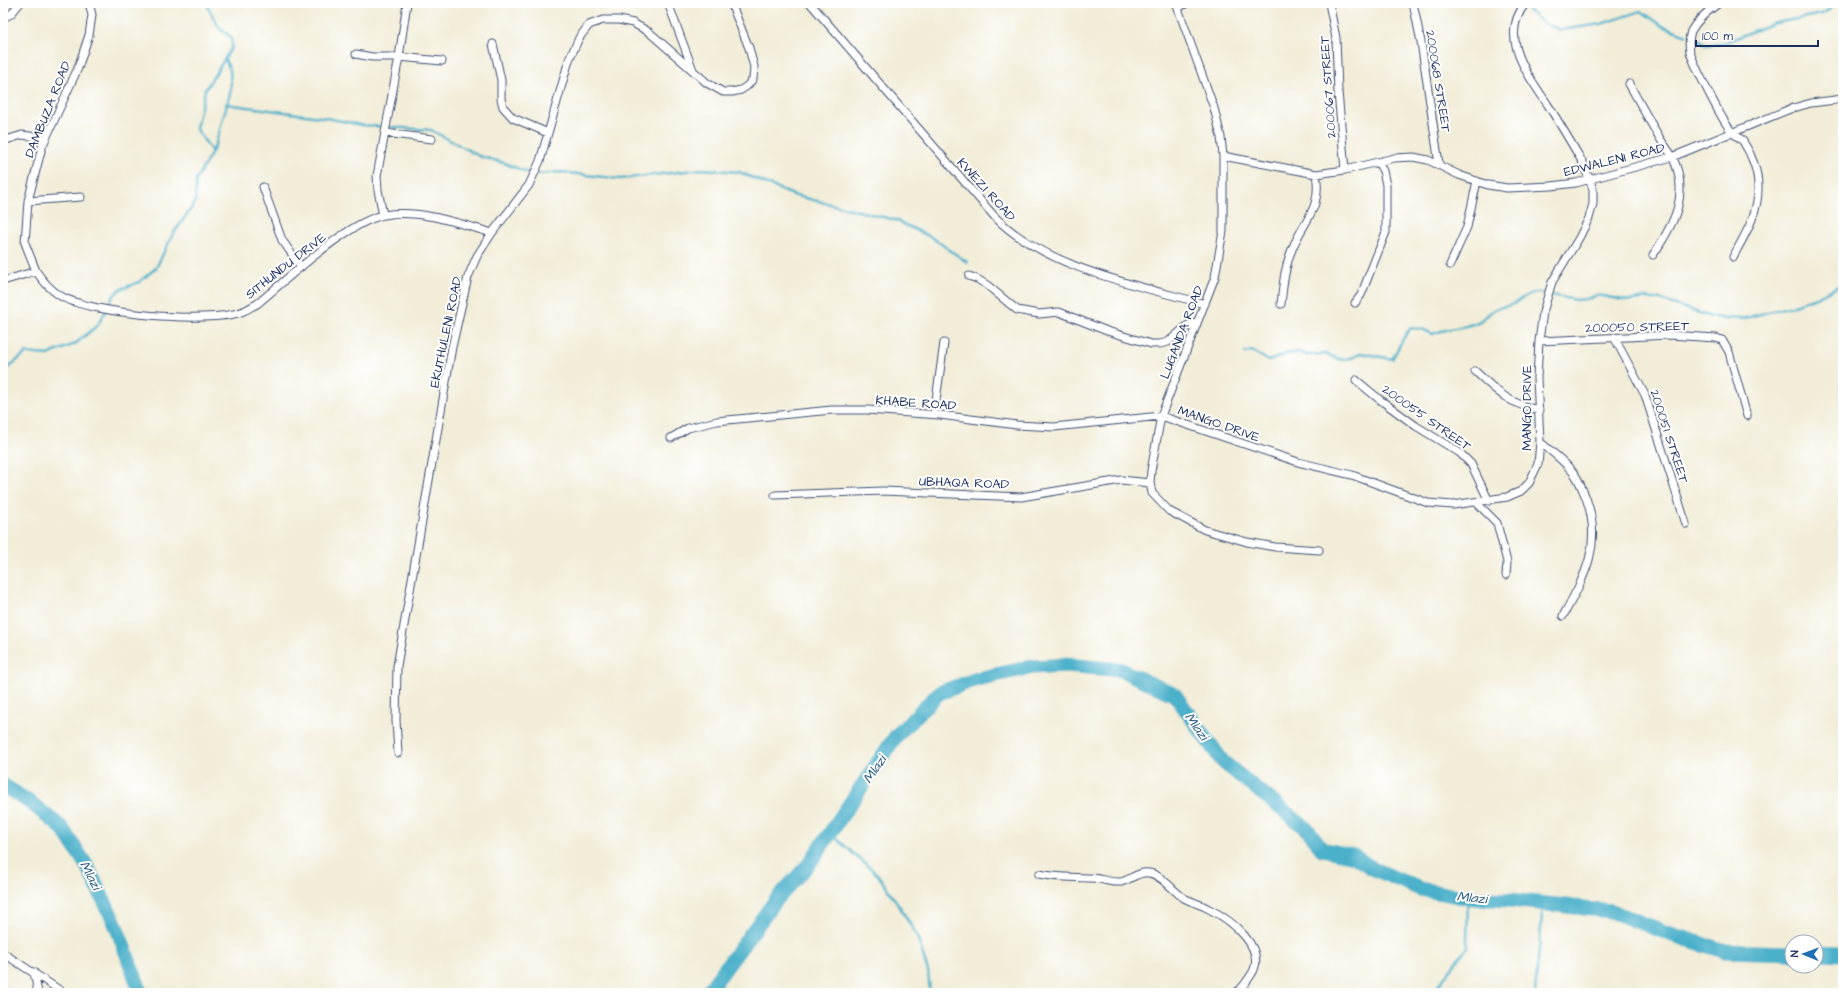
<svg xmlns="http://www.w3.org/2000/svg" width="1846" height="996" font-family="'Architects Daughter',sans-serif">
	<style>
		.lines { fill: none; stroke-linecap: round; stroke-linejoin: round }
		.stream { stroke: #4bb0ca; stroke-width: 2.5 }
		.river { stroke: #4bb0ca; stroke-width: 15 }
		.street-casing { stroke: #3b4c70; stroke-width: 9 }
		.street { stroke: #fff; stroke-width: 7 }
		.labels { text-anchor: middle; stroke-width: 4; stroke-linejoin: round; paint-order: stroke }
		.street-label { font-size: 13px; fill: #1b2f5e; stroke: #fff }
		.water-label { font-size: 14px; font-style: italic; fill: #2c5c84; stroke: #fff }
	</style>
	<rect width="100%" height="100%" fill="#fff"/>
	<filter id="ink" filterUnits="userSpaceOnUse"><feTurbulence type="fractalNoise" baseFrequency=".025" numOctaves="2"/><feDisplacementMap in="SourceGraphic" scale="8" xChannelSelector="R" yChannelSelector="G"/><feConvolveMatrix kernelMatrix="1 2 1 2 8 2 1 2 1" color-interpolation-filters="sRGB"/></filter>
	<filter id="wash" filterUnits="userSpaceOnUse"><feTurbulence type="fractalNoise" baseFrequency=".012" numOctaves="4" result="noise"/><feDisplacementMap in="SourceGraphic" scale="16" xChannelSelector="R" yChannelSelector="G"/><feGaussianBlur stdDeviation="0.9" result="paint"/><feColorMatrix in="noise" values="0 0 0 0 0 0 0 0 0 0 0 0 0 0 0 0 0 1.4 0 .05"/><feComposite in="paint" operator="in"/></filter>
	<g filter="url(#wash)">
		<rect width="100%" height="100%" fill="#f2edd8"/>
		<g class="lines">
			<path class="stream" d="M1514,3L1521,6
				M1528,10L1543,23L1561,30L1601,24L1641,11L1663,26L1687,35
				M1696,37L1706,45L1721,44L1771,24L1822,14L1840,3
				M226,104L327,118L361,125L431,130L479,156L504,163L529,173
				M212,152L216,143L231,90L230,70L225,59
				M539,174L561,172L620,179L702,169L739,172L793,195L895,220L931,237L967,262
				M1551,295L1576,300L1587,299L1597,295L1629,301L1646,298L1661,300L1711,317L1741,319L1792,306L1816,297L1843,284
				M1245,353L1252,351L1269,361L1286,354L1298,352L1307,355L1325,354L1342,360L1354,357L1361,353L1392,359C1399,349 1403,335 1411,328L1422,329L1433,334C1448,327 1463,329 1478,322C1484,319 1489,313 1495,309C1501,306 1507,307 1513,304C1526,297 1526,292 1544,293
				M3,372L26,353L47,355L75,344L98,325L114,295L119,290L139,282L156,268L173,234L195,203L196,180L212,152L196,128L205,90L232,47L231,37L219,28L206,3
				M830,833L878,875L900,907L917,936L928,971L930,993
				M1433,993L1467,947L1468,898
				M1535,993L1543,904"/>
			<path class="river" d="M3,785L32,804L62,828L87,866L115,923L141,993
				M1816,953L1843,954
				M707,993L776,900L809,864L896,736L939,693L977,679L1032,667L1066,665L1121,670L1175,695L1223,762L1308,830L1322,849L1354,856L1372,868L1420,889L1468,898L1510,900L1611,911L1670,934L1725,951L1792,953"/>
		</g>
	</g>
	<g filter="url(#ink)">
		<g class="lines">
			<g class="street-casing">
				<path id="street" d="M668,3L693,70
					M810,3L994,216C1045,268 1136,285 1205,304
					M1176,3L1214,108L1221,137L1223,156V231L1215,277L1161,416L1151,471L1150,483L1152,493L1169,511L1205,530L1247,542L1275,547L1319,550
					M1329,3L1336,38L1338,92L1345,170
					M1413,3L1421,42L1439,164
					M1719,3C1709,10 1697,20 1691,31C1689,37 1689,46 1690,52C1694,65 1724,125 1733,133C1737,137 1742,138 1744,143C1752,155 1758,172 1758,186C1759,213 1745,235 1733,257
					M1178,8L1187,3
					M3,18L11,14L20,3
					M493,44L501,80V99L503,107L513,118L548,133
					M356,54L372,57H399L442,61
					M1629,84C1639,101 1648,119 1658,135C1662,143 1669,150 1673,158C1690,195 1674,224 1653,255
					M385,133L432,139
					M3,141L22,135L46,138
					M1223,156L1316,174L1345,170L1394,158L1413,157L1428,160L1459,175L1488,185L1507,188L1551,186L1576,183L1672,157L1790,109L1811,103L1843,99
					M263,187L282,240L301,267
					M28,201L81,197
					M383,215L378,190L377,176L399,57L407,3
					M1450,265L1467,227L1477,181
					M36,271L25,243L28,201L42,147L78,68L89,35L92,15L89,3
					M969,276L977,279L987,285L1017,310L1039,314L1059,312L1107,331L1151,344H1160L1168,342L1188,325L1197,322
					M3,281L36,271C42,280 50,289 59,295C88,314 209,324 241,312C247,310 252,306 257,304C286,280 349,221 384,215C420,209 458,223 492,233
					M1355,303L1361,295L1386,232V185L1383,171L1378,162
					M1281,304C1283,287 1284,269 1291,252C1301,223 1323,210 1316,174
					M1614,337L1645,395L1686,524
					M1539,341L1670,335L1716,338L1722,340L1729,352L1747,416
					M1475,371C1496,391 1509,404 1539,410
					M1356,380L1379,399L1416,426L1460,453L1471,464L1489,501
					M934,414L944,343
					M671,438L688,428L717,421L832,410H867L940,415L1017,425L1054,427L1161,416L1298,462L1352,475L1428,503L1453,505L1507,497L1521,491L1529,483L1538,464L1540,442L1537,378L1539,341L1543,312L1552,282L1579,238L1589,218L1593,204V189L1583,163C1572,144 1560,124 1548,105C1529,76 1497,37 1526,3
					M1540,442C1551,451 1563,460 1572,471C1579,478 1582,489 1586,498C1603,544 1585,576 1563,616
					M775,495L883,491L1021,497L1121,480L1150,483
					M1477,503L1497,523L1507,562L1506,575
					M398,753L396,720L397,666L452,347L468,277L477,256L492,233L529,185L540,161L569,60L579,38L589,25L603,20H619L633,23L649,32L707,83L723,92H732L741,90L747,86L753,79L754,67L749,48L731,3
					M1039,874C1057,878 1073,877 1091,878C1101,878 1110,883 1121,882C1130,880 1139,871 1149,873C1162,875 1173,891 1184,898C1191,902 1201,904 1209,909C1230,919 1269,949 1251,975C1246,982 1243,989 1235,993
					M3,953L64,993
					M34,972L38,993"/>
			</g>
			<use href="#street" class="street"/>
		</g>
	</g>
	<g class="labels">
		<g class="street-label">
			<text transform="translate(1439 81) rotate(81)" y="5">200068 STREET</text>
			<text transform="translate(1327 87) rotate(-94)" y="5">200067 STREET</text>
			<text transform="translate(47 109) rotate(-68)" y="5">DAMBUZA ROAD</text>
			<text transform="translate(1614 159) rotate(-14)" y="5">EDWALENI ROAD</text>
			<text transform="translate(987 189) rotate(48)" y="5">KWEZI ROAD</text>
			<text transform="translate(285 265) rotate(-38)" y="5">SITHUNDU DRIVE</text>
			<text transform="translate(1637 326) rotate(-1)" y="5">200050 STREET</text>
			<text transform="translate(445 332) rotate(-78)" y="5">EKUTHULENI ROAD</text>
			<text transform="translate(1181 332) rotate(-69)" y="5">LUGANDA ROAD</text>
			<text transform="translate(916 402) rotate(4)" y="5">KHABE ROAD</text>
			<text transform="translate(1526 408) rotate(-90)" y="5">MANGO DRIVE</text>
			<text transform="translate(1427 417) rotate(35)" y="5">200055 STREET</text>
			<text transform="translate(1219 423) rotate(19)" y="5">MANGO DRIVE</text>
			<text transform="translate(1670 436) rotate(72)" y="5">200051 STREET</text>
			<text transform="translate(964 482) rotate(2)" y="5">UBHAQA ROAD</text>
		</g>
		<g class="water-label">
			<text transform="translate(1197 726) rotate(54)" y="5">Mlazi</text>
			<text transform="translate(874 769) rotate(-56)" y="5">Mlazi</text>
			<text transform="translate(91 875) rotate(62)" y="5">Mlazi</text>
			<text transform="translate(1472 897) rotate(6)" y="5">Mlazi</text>
		</g>
	</g>
	<rect width="1846" height="996" fill="none" stroke="#fff" stroke-width="16"/>
	<g transform="translate(1804 954) rotate(271)"><circle r="19" fill="#ffffff" stroke="#a4acbf"/>
	<path d="M0-3L7 15L0 10L-7 15Z" fill="#1f6fb2"/>
	<text y="-6" font-size="11" font-weight="bold" text-anchor="middle" fill="#1b2f5e">N</text>
	</g>
	<path d="M1696 40v6h122v-6" fill="none" stroke="#1b2f5e" stroke-width="2"/>
	<text x="1702" y="40" font-size="12" fill="#1b2f5e" stroke="#ffffff" stroke-width="3" paint-order="stroke">100 m</text>
</svg>
